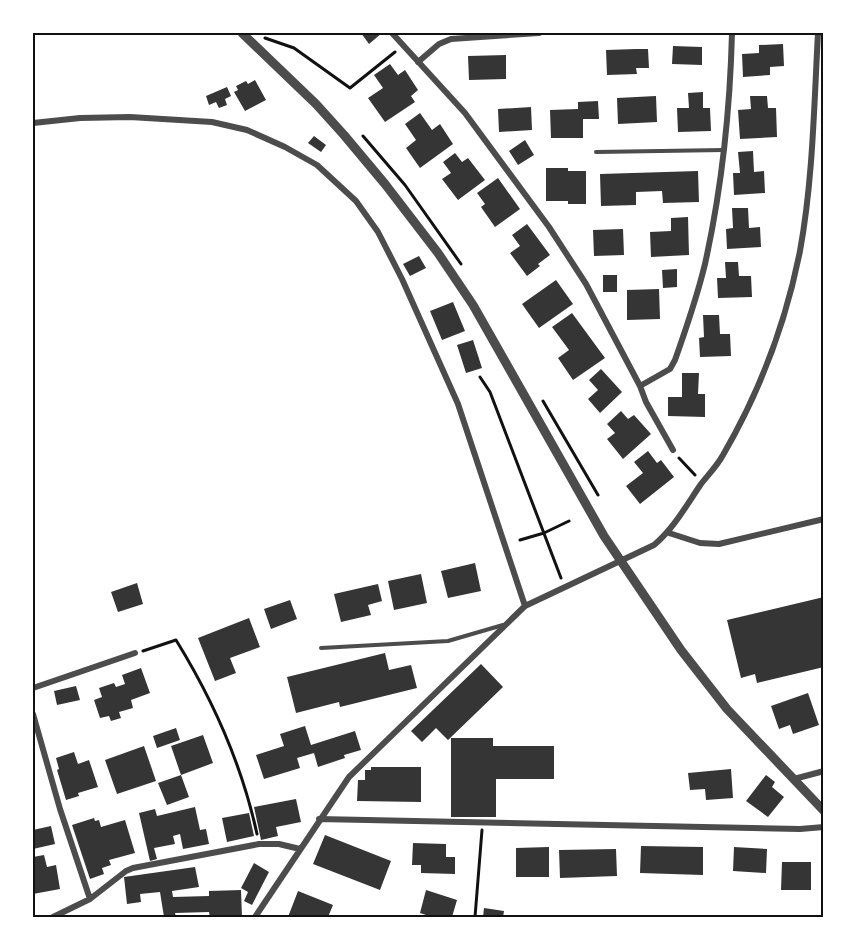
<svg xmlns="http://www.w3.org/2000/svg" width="857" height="950" font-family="Mulish,sans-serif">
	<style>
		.building { fill: #353535 }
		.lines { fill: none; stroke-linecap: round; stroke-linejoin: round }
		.path { stroke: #111; stroke-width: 3 }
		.service { stroke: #4c4c4c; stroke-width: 4 }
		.minor { stroke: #4c4c4c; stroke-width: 6 }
		.tertiary { stroke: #4c4c4c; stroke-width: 9 }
		.neatline { fill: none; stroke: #111; stroke-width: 2 }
	</style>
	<rect width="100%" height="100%" fill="#fff"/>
	<path class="building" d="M361,33H382L369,44Z
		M783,44L784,66L770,67V75L743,77L742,54L759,53V45Z
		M673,46L702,47V65L672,64Z
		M636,49H648L649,68H636L637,74L607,75L606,50Z
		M506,55V79L469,80L468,56Z
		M390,64L398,75L405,70L418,90L411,96L415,102L385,122L368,98L383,88L374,75Z
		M255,80L266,100L245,111L234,92L238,90L236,86L246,81L248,84Z
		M227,87L231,96L225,99L227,105L219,108L216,102L209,105L206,96Z
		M703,92V108H710L711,131L678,132L677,108H689L688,93Z
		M656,96L657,122L618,124L617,98Z
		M750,96H767L768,108H776L777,137L740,139L738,110L751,109Z
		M598,101L599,119H583V138H551L550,110L578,109V102Z
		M531,107L532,130L499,132L498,109Z
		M420,113L432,130L440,124L453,144L420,168L406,148L416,140L405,124Z
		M314,136L326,145L321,152L308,143Z
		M525,140L534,155L518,165L509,151Z
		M753,151L754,172L764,171L765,193L734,195L733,173H740L738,152Z
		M455,153L462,162L468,158L485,180L458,200L442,179L451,173L443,162Z
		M546,168H568V171H586V204H568V201H546Z
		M698,171L699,202L663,203L662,191L636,192V205L601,206L600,174Z
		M498,178L520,209L495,227L481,207L485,204L477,193Z
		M732,208H748L749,228L760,227L761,247L727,249L726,229L733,228Z
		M688,217L689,255L651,257L650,232L671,231V218Z
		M527,224L550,255L538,264L540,266L527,276L510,253L520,246L512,235Z
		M623,229L624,255L594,256L593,230Z
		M419,256L426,268L410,276L403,264Z
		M725,262H738L739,276H751L752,297L718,298L717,278H726Z
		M677,269V287L663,288L662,270Z
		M603,275H617V292H603Z
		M556,280L573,304L539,328L522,304Z
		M659,289L660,319L627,320V290Z
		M453,302L465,331L442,340L430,311Z
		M572,313L605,358L573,380L558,358L569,350L552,327Z
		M703,315H719L720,334H730L731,356L700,357L699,338L704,337Z
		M473,340L482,368L466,373L457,345Z
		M601,369L622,392L600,413L588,399L598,390L589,380Z
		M682,373H699L698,394H705V417L668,416V397H682Z
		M621,411L628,419L634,415L651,434L623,459L607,439L615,433L607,424Z
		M648,451L657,463L661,460L674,477L640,504L626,486L643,473L634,462Z
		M475,563L481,591L448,598L441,571Z
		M421,574L427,603L394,610L388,581Z
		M137,583L143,604L118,612L111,592Z
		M378,584L382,601L368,605L371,615L341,622L334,594Z
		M824,597V667L757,683L755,674L741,678L727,620Z
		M290,600L297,619L271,629L264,609Z
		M249,618L260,647L230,658L236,673L215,681L198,638Z
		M385,653L389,670L411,665L417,688L340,707L339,702L296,713L287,677Z
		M481,664L503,687L448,740L436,728L422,742L411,731Z
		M141,668L150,693L131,700L133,708L119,712L121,718L111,721L109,716L100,718L94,700L102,697L99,688L114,683L116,687L125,684L122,675Z
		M76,686L80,700L57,705L54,691Z
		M808,693L819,725L793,734L790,725L779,729L771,706Z
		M305,726L311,745L355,731L361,750L344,755L345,758L318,767L314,753L297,758L300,768L264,779L256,755L284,746L280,734Z
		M176,728L180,740L157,748L153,736Z
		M203,735L213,763L181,775L189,797L167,805L158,783L181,775L171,746Z
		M451,738H493V746H554V779H496V817H451Z
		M144,746L156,781L117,794L105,760Z
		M74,752L78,764L89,760L98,787L78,793L79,796L66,800L57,770L59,769L56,758Z
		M371,767H421V802L357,801L358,780H365V770H371Z
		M731,769L733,798L706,800L705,789L690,790L688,773Z
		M766,775L775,782L772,787L784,797L768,817L746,801Z
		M296,799L301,822L276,827L278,836L261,840L254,807Z
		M195,807L200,830L206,829L209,844L183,849L180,834L173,836L175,844L154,848L157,859L150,861L139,813L155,809L157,816Z
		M249,813L254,836L227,842L222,818Z
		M94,818L95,821L99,820L101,827L125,820L135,853L109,860L111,865L102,868L104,874L90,879L72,825Z
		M51,826L55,844L33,849V830Z
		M325,835L391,861L380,890L313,864Z
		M413,843L446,844V857H455V874L421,873V865H412Z
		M641,846L703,847V875L640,873Z
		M549,847V877H516V848Z
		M734,847L767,849L766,873L733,871Z
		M616,849L617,876L560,878L559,850Z
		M44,855L47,867L56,865L60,889L33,894V857Z
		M782,862H811V890H781Z
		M254,863L269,872L252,905L244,901L248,892L241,888Z
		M195,867L199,887L172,891L173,897L209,896V891L241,890L242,917H210L209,912L175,913L176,917H164L160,892L140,894L141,902L127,904L124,877Z
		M426,890L457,900L452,917H432L420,913Z
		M298,891L333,905L328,917H288Z
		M484,908L504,911L503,917H483Z"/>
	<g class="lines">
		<path class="path" d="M265,38L294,48L350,88L395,52
			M363,136L405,185L461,264
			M480,377L490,392L561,578
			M543,401L598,495
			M679,458L695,475
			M520,540L544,533L569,521
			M143,651L176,640C213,700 242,765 257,834
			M475,917L482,830"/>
		<path class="service" d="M596,152L724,150
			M321,648L448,641L503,625"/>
		<path class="minor" d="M392,33L465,113L549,227L586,284L640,386L646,402L673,450
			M418,62L439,44L451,39L539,33
			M33,123L80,118L130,117L212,122L247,130L285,147L317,165L356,201L378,232L402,279L458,404L525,606
			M640,386L670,369L675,360C686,329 697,297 705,264C722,187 730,112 732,33
			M669,533L700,543L719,544L824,519
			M33,688L135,653
			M33,714L60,809L90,899
			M794,779L824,771
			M319,819L800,829L824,827
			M53,917L90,899L126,871L133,868L259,844H279L300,849
			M255,917L349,777L525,606L654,545C674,528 686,506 701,484C708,475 717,466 723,455C759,393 786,322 800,251C813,180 814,105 818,33"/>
		<path class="tertiary" d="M242,33L316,104L344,135L385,184L438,253L473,305L604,536L681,650L727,709L824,811"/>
	</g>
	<rect width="857" height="950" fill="none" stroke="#ffffff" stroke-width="69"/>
	<rect x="34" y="34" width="788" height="882" class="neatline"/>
</svg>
